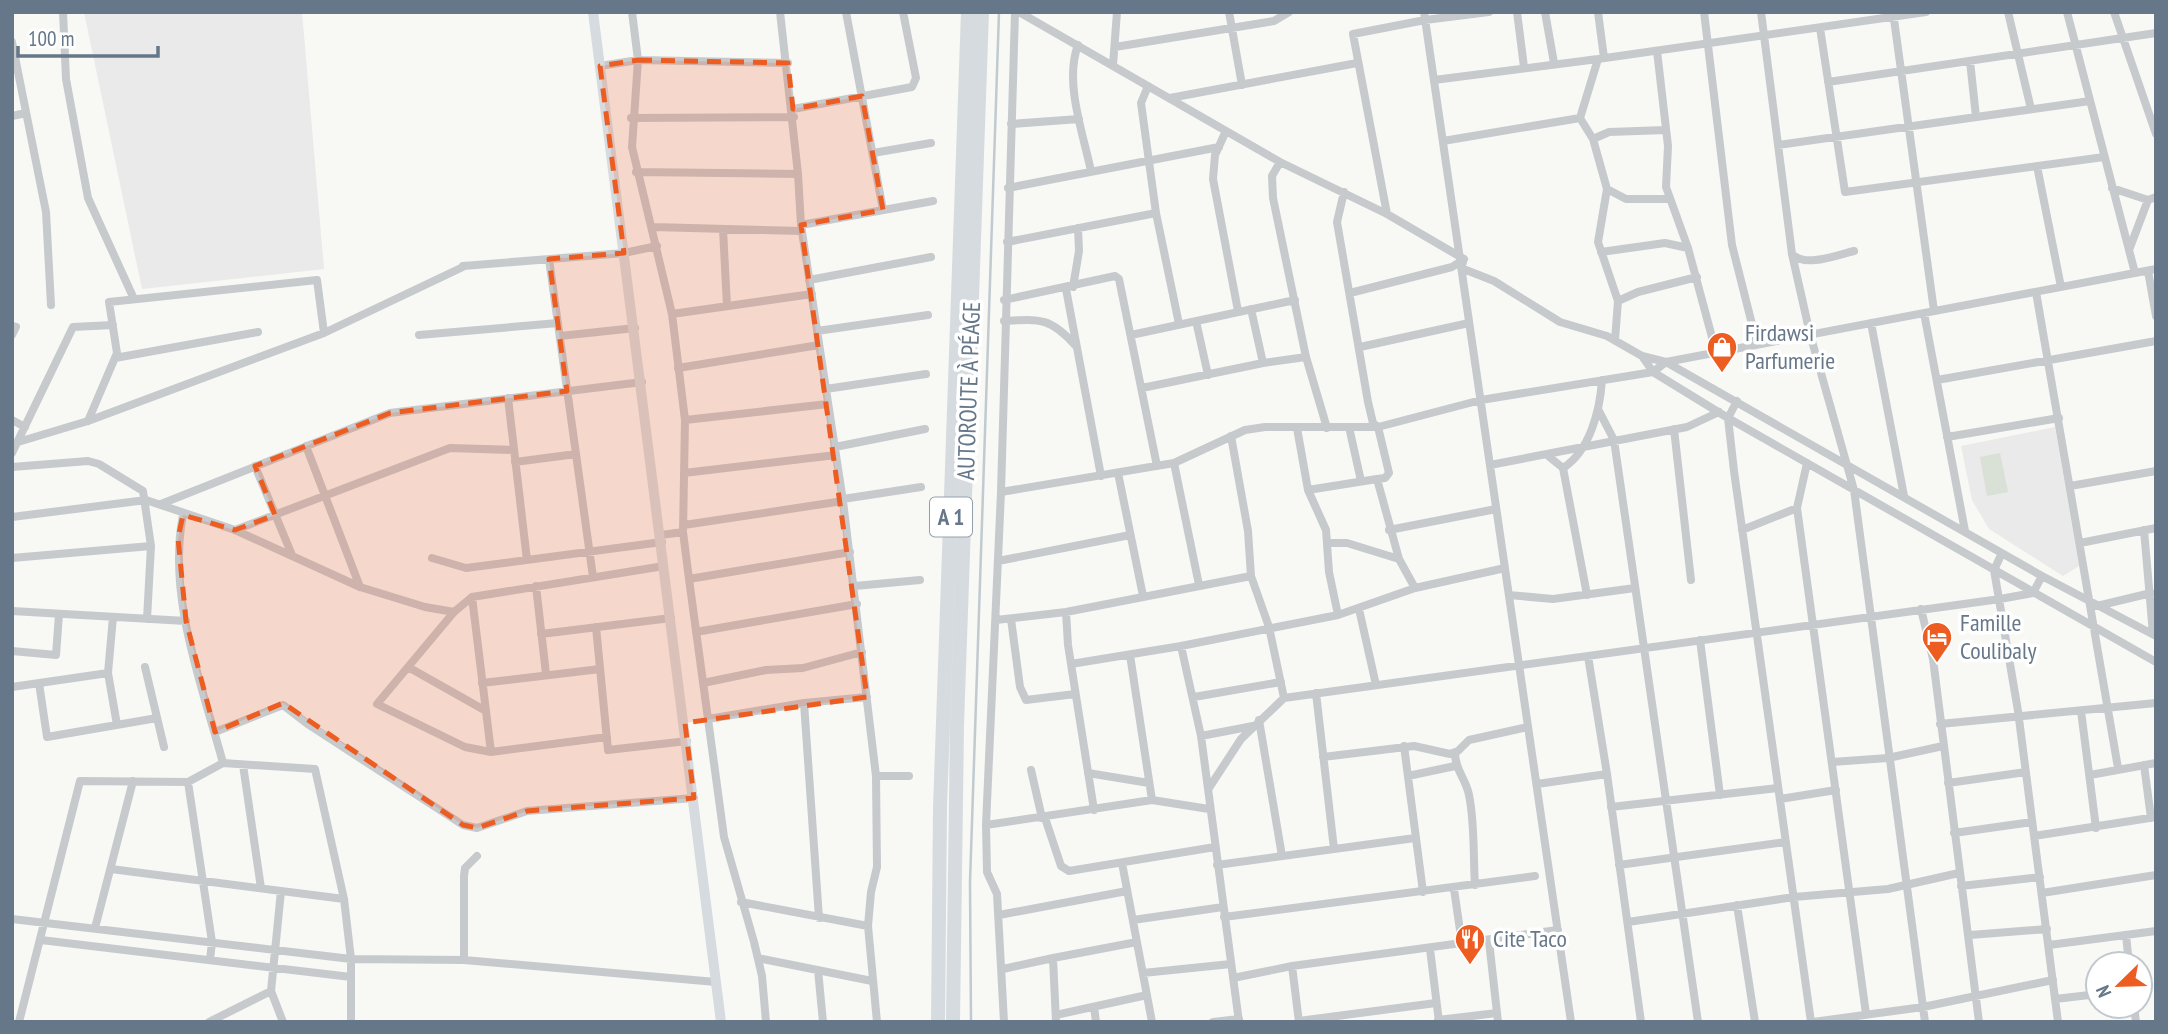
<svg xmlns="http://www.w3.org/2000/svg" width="2168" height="1034" font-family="'PT Sans Narrow',sans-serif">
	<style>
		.built { fill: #e9eae9 }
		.green { fill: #d9e0d6 }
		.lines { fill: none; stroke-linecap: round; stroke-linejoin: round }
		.stream { stroke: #c0cacf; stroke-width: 2.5 }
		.street { stroke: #c6cacd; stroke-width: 8 }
		.secondary { stroke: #d6dbdf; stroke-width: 10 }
		.highway { stroke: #d6dbdf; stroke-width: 14 }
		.marked { fill: #ed5c21; fill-opacity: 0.2; stroke: #ed5c21; stroke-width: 5; stroke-dasharray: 14 9; stroke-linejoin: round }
		.labels { text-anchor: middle; stroke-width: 7; stroke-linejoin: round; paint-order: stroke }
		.shield { fill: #fff; stroke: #93a0ac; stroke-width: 2 }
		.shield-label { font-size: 23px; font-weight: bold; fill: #657788 }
		.poi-label { font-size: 24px; fill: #657788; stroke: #fff; text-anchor: start }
		.street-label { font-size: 24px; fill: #657788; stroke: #fff }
	</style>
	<rect width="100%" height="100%" fill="#f8f8f5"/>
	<path class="built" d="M84,12H302L324,269L142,289Z
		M2055,427L2079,566L2063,576L1989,529L1972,500L1961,446Z"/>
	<path class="green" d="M2000,453L2008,492L1987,496L1980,457Z"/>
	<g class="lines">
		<path class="stream" d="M971,1022L970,882L999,12"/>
		<path class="street" d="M63,12L66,79L88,198L134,299
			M632,12L638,60L632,147L672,314L685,420L683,532L689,579L724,837L754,942L762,976L766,1022
			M780,12L798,174
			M846,12L883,210
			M1019,12L1280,162L1387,214L1464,259L1461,268L1494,281L1560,322L1607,336L1642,356L1666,362L2042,576L2156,636
			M1229,12L1242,85
			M1424,12L1571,1022
			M1517,12L1524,67
			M1545,12L1554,63
			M1598,12L1604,58
			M1704,12L1732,245L1757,344
			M1761,12L1792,254L1810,334L1854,490L1925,1022
			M1893,12L1934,311
			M2008,12L2031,109
			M2067,12L2135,273
			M2114,12L2156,134
			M1820,28L1845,192L2104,157
			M12,42L46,212L51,305
			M1078,45C1064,82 1083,133 1091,171
			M1115,47L1274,21L1289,12
			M1657,51L1668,146L1666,187L1688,248L1716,352
			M1970,61L1976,117
			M1113,65L1117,12
			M600,66L638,60L788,63
			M1434,80L1598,59
			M1828,82L2156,33
			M1148,86L1141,103L1156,213L1179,324
			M1170,98L1357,63
			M793,109L912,87L916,78L903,12
			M12,116L26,113
			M631,118L794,117
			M1011,124L1079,119
			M1226,131L1215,155L1213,179L1238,311
			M1593,139L1609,132L1666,130
			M1443,141L1580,118
			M1778,145L2090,101
			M873,153L931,143
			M1280,162L1272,176L1273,198L1306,357L1327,428
			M2037,166L2061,287
			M636,172L798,174L801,225L843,501L876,776L877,867L871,892L868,926L877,1022
			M1008,188L1219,147
			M2112,188L2148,200L2156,197
			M1607,189L1626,199H1669
			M1344,192L1337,222L1368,402L1373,423L1378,427L1389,473L1385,478L1377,479
			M1387,214L1353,34L1425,20L1489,12
			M801,225L933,201
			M653,227L802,231
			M723,229L727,306
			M1007,242L1156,213
			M2129,250L2148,200
			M1601,252L1665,243L1688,248
			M1792,254C1805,268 1837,255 1854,251
			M549,259L593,577
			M463,266L624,253L657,246
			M2148,271L2156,316
			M809,280L931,257
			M1073,287L1079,251L1078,228
			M1066,289L1101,476
			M2036,292L2118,768
			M1350,293L1452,267L1464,259
			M1004,300L1115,276L1119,279L1157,466
			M1618,301L1638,292L1697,277
			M1251,309L1263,363
			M1924,313L1965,531
			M672,314L812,294
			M1004,321C1039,319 1050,317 1075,345
			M1196,321L1208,375
			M1871,323L1904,496
			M12,326L16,327L12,335
			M817,331L928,315
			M419,335L558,323
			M1131,335L1295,300
			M560,336L635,328
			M1615,340L1618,301L1598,242L1607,189L1593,139L1580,118L1598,59L1926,12
			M1360,347L1469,323
			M1642,356L1653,372L1728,418L2156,662
			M115,358L258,332
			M678,368L819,345
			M1937,380L2156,341
			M1142,388L1263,363L1306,357
			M826,389L926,374
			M508,398L527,560
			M1737,401L1728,418L1734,471L1811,1022
			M1599,411L1614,440L1698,1022
			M12,420L25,427
			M685,420L828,404
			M88,421L117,353L109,302L317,280L324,333
			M1349,427L1361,481
			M1297,428L1308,490L1326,530L1329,572L1338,615
			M1674,429L1691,580
			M1231,436L1248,531L1251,576L1269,627L1284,698
			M1947,437L2059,418
			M18,442L88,421L324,333L465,266
			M306,446L360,587
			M835,447L925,429
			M12,453L73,327L113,325
			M1547,455L1563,468L1587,595
			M515,462L576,454
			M1174,463L1199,585
			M1807,463L1797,508L1866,1014
			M1490,465L1687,427L1719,412
			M255,466L292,555
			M12,467L88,461L99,464L143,491L151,546L147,619
			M1563,468C1590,451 1600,410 1602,380
			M684,473L836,455
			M1118,473L1143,596
			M2070,486L2156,471
			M1308,490L1377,479L1399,559L1415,588
			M1001,492L1174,463L1245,430L1265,427H1378L1481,400L1653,372L1666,362L2156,269
			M843,499L921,487
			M161,504L390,413L642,382
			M183,515C167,596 202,685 223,763
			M12,517L146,500L235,530L360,587L425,607L454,612
			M684,525L843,501
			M235,530L450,448L514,450
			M1389,530L1496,509
			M1742,530L1797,508
			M2144,530L2153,634
			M661,535L683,532
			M1327,543H1347L1399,559
			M2080,543L2156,528
			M2002,553L1994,570L2018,711L2058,1022
			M12,558L151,546
			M432,558L466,568L662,542
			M998,561L1130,535
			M689,579L850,552
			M536,586L546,674
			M855,586L920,580
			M1509,595L1553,599L1635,588
			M472,597L491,752
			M2097,606L2151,593
			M1359,609L1376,685
			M1921,609L1933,659L1979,1022
			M12,611L186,621
			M1066,612L1068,645L1094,810
			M113,617L108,673L117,725
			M1011,619L1020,687L1026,700L1075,694
			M996,620L1066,612L1251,576
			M596,627L608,750L687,741
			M696,632L857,604
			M541,634L671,618
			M1700,640L1720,795
			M1181,646L1201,736L1239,1022
			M12,651L56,655L59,614
			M1130,655L1152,800
			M1588,656L1607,774
			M1071,664L1181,646L1338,615L1415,588L1505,568
			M145,667L164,747
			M408,667L486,711
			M39,683L47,737L157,718
			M482,683L600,669
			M703,683L766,670L803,668L862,652
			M12,687L108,673
			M1316,693L1334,849
			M1194,697L1281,682
			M804,703L819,918
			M2081,711L2096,828
			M708,719L804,703L867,697
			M1259,720L1282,856
			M1940,724L2156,703
			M215,732L283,705L309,725L463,825L477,828L527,811L694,798
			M1201,736L1253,726
			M607,737L491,752L465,747L377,704L454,612L472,597L664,566
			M1404,746L1423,892
			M1455,753C1455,770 1466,779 1469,795C1475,824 1473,856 1475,885
			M1323,757L1414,746L1450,754L1458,751L1469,740L1528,727
			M1832,762L1888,758L1943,746
			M243,765L261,888
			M2144,765L2151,818
			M1031,770L1042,818
			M1088,773L1149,783
			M2090,775L2156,763
			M876,776H909
			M1408,776L1455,766
			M188,782L212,942L210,960
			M1948,783L2026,772
			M1537,784L1607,774L1641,1022
			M1209,788L1241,739L1284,698L2000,599L2033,593L2042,576
			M1780,799L1836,790
			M1611,807L1778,788
			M1045,818L1061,866L1069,871L1215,847
			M986,825L1152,800L1209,809
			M1954,833L2032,822
			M2034,836L2156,817
			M1122,863L1152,1022
			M1217,865L1415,838
			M1619,865L1786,842
			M111,869L344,899
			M1961,886L2040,877
			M1454,889L1462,944
			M281,891L271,991L283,1022
			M2042,893L2156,875
			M741,902L868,926
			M1737,905L1755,1022
			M999,915L1127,891
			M1224,917L1535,876
			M12,919L351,959L464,960L716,982
			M1133,920L1223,907
			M1628,922L1794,897L1888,889L1959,873
			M95,928L133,781
			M1970,935L2047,929
			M2126,935L2129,964
			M41,940L351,977
			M1489,941L1498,1022
			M2049,945L2156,931
			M1430,949L1439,1022
			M758,958L872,981
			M1053,958L1137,942
			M464,960V876L465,868L477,856
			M1292,966L1299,1022
			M1003,969L1053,958L1056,1022
			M818,970L823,1022
			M1143,973L1231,964
			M1233,978L1292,966L1558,930
			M2055,999L2098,994
			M2134,1006L2136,1022
			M1094,1007L1096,1022
			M1056,1015L1147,995
			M1438,1020L1497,1013
			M1299,1021L1436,1003
			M19,1022L80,781L188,782L223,763L315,769L344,899L351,959V1022
			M209,1022L271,991
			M1004,1022L997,894L987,872L986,825L1001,492L1015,12
			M1213,1022L1239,1019
			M1813,1022L1923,1007L2053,980"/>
		<path class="secondary" d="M593,12L721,1022"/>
		<path class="highway" d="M938,1022L940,808L968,12
			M953,1022L957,725L982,12"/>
	</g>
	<path class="marked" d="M638,60L788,63L793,109L862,96L883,210L801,225L867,697L685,723L694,798L527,811L477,828L463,825L283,703L215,732L186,621L178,538L183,515L235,530L275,515L255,466L390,413L567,391L549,259L624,253L600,66Z"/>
	<defs>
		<g id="shop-pin" transform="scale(1.575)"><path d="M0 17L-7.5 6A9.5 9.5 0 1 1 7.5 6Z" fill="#ed5c21" stroke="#fff"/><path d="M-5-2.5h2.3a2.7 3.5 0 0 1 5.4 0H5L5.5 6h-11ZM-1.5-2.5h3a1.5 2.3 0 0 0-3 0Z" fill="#fff"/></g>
		<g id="hotel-pin" transform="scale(1.575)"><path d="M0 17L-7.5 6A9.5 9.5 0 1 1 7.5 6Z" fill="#ed5c21" stroke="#fff"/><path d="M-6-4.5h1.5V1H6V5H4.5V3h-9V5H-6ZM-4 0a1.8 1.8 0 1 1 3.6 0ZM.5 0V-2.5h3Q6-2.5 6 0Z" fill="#fff"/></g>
		<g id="restaurant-pin" transform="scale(1.575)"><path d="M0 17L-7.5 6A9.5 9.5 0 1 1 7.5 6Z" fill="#ed5c21" stroke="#fff"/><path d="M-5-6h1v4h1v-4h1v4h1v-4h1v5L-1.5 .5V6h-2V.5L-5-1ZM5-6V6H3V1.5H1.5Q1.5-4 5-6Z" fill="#fff"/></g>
	</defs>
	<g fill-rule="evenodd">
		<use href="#shop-pin" x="1722" y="347"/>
		<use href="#hotel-pin" x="1937" y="637"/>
		<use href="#restaurant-pin" x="1470" y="939"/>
	</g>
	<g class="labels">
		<rect class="shield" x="930" y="497.5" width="42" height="39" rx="5"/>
		<g class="shield-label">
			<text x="951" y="525">A 1</text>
		</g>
		<g class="poi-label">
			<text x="1745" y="341">Firdawsi<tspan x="1745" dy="28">Parfumerie</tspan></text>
			<text x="1960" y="631">Famille<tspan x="1960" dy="28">Coulibaly</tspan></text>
			<text x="1493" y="947">Cite Taco</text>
		</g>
		<g class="street-label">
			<text transform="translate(969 391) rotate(-88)" y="8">AUTOROUTE À PÉAGE</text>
		</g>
	</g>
	<rect width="2168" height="1034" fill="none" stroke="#657788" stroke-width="28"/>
	<g transform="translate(2119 985) rotate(247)"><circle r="33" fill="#ffffff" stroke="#c1c9cf" stroke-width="2"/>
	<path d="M0-5L12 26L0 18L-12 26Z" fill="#ed5c21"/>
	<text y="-10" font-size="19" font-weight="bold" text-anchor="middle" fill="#657788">N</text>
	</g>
	<path d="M18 46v10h140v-10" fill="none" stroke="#657788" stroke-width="3.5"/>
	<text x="28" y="46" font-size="21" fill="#657788" stroke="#ffffff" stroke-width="5" paint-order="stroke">100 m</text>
</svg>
